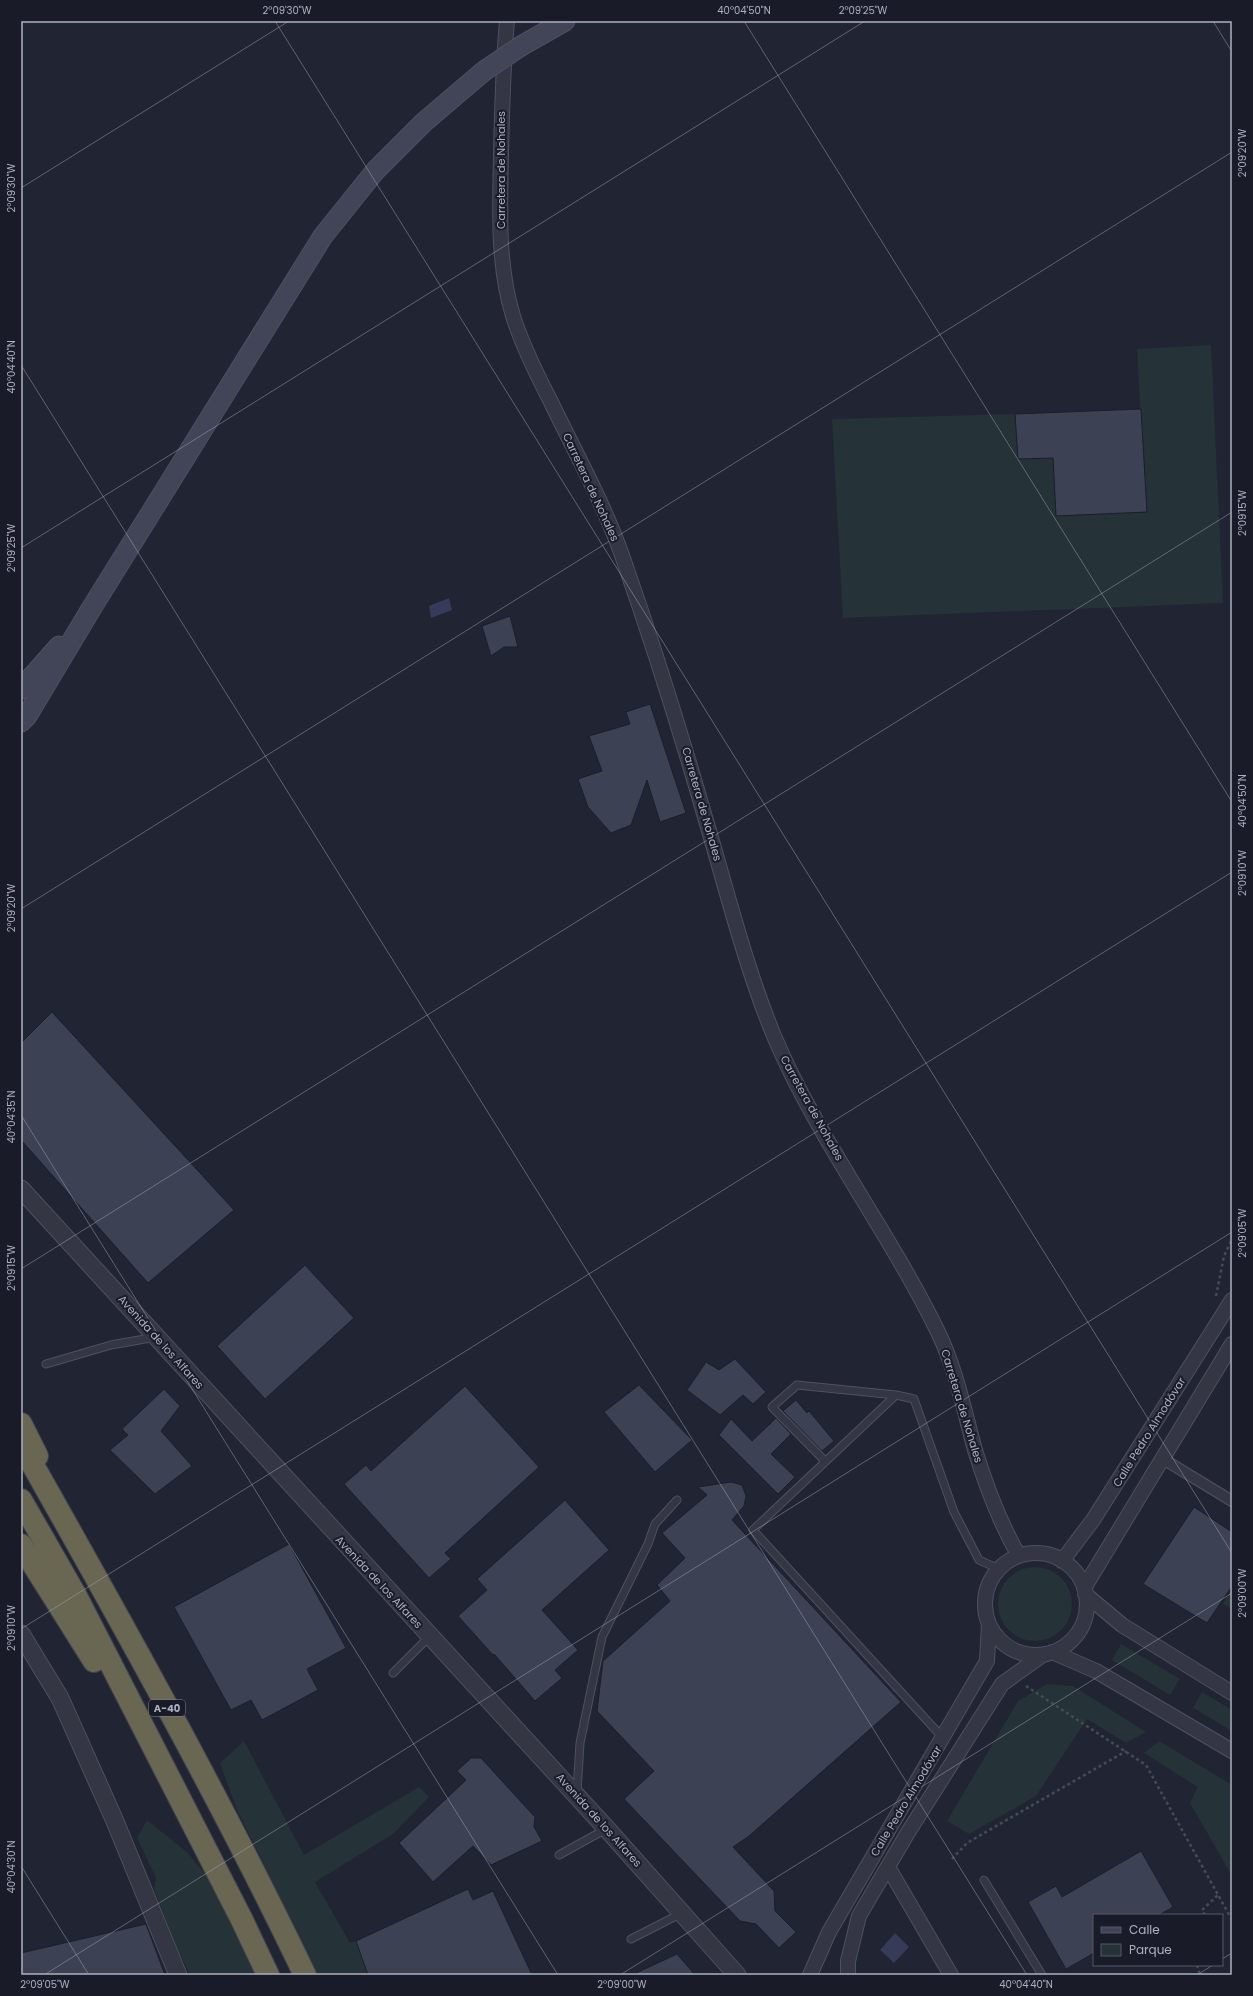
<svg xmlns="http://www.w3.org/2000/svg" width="1253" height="1996" font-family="Poppins,sans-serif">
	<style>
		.green { fill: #253237 }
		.water { fill: #363b59 }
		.building { fill: #3d4154; stroke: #1b1e2b }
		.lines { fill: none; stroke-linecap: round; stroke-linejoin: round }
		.service-casing { stroke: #4e515f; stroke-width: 9 }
		.pedestrian-casing { stroke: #4e515f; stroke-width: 12 }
		.minor-casing { stroke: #4e515f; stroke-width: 16 }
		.tertiary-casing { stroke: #4e515f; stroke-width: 19 }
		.secondary-casing { stroke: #4e515f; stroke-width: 21 }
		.motorway-casing { stroke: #3e414f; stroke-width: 24 }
		.path { stroke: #424d54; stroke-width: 2.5; stroke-dasharray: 3 3; stroke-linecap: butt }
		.service { stroke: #343644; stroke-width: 7 }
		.pedestrian { stroke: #343644; stroke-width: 10 }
		.minor { stroke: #343644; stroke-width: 14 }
		.tertiary { stroke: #343644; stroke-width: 17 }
		.secondary { stroke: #424457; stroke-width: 19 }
		.motorway { stroke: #696651; stroke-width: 22 }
		.secondary-bridge-casing { stroke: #4e515f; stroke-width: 21; stroke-linecap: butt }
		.secondary-bridge { stroke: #424457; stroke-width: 19 }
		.ticks { fill: none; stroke: #aeb0c1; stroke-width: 1; stroke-opacity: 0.45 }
		.labels { text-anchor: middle; stroke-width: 4; stroke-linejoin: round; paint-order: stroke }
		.shield { fill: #191c28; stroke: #818493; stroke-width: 1 }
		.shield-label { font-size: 10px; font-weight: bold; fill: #aeb0c1 }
		.street-label { font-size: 11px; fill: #aeb0c1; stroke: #191c28 }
		.neatline { fill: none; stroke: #aeb0c1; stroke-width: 1.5 }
		.ticks-label { font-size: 10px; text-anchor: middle; fill: #aeb0c1 }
	</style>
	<rect width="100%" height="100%" fill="#212433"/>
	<path class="green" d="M1211,345L1223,603L843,618L832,419L1015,414L1018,459L1053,458L1056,516L1146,512L1137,349Z
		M998 1604a37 37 0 1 1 74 0a37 37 0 1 1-74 0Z
		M1232,1589V1609L1223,1604Z
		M1121,1644L1180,1679L1170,1695L1112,1660Z
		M1047,1684L1073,1686L1146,1732L1126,1743L1087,1719L1036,1796L969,1834L947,1821L1018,1701Z
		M1202,1692L1232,1710V1731L1193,1708Z
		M244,1741L304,1855L419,1787L429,1797L393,1834L315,1882L350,1943L356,1941L368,1975H315L300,1938L237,1810L220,1763Z
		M1159,1741L1232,1785V1876L1190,1803L1198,1787L1144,1753Z
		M147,1820L188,1853L217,1888L257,1975H190L173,1939L154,1889L156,1878L137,1838Z"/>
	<path class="water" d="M449,598L452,610L431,618L429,606Z
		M895,1933L909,1947L894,1963L880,1950Z"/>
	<path class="building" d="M1141,409L1147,512L1056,516L1053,458L1018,459L1015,414Z
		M510,616L518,647H504L491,656L482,626Z
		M650,704L686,813L660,822L647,780L631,825L611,833L588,807L578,779L602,771L589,736L630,724L626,712Z
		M52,1012L234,1210L148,1283L21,1140V1043Z
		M305,1265L354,1318L265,1399L217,1346Z
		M735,1359L766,1392L753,1404L743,1395L720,1415L687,1390L706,1362L719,1370Z
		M639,1385L692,1440L655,1472L604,1412Z
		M465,1386L539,1467L445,1553L451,1559L429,1578L344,1484L366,1465L371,1471Z
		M164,1389L180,1406L161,1431L192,1466L155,1494L110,1450L128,1435L122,1429Z
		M796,1400L807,1413L809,1411L834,1441L822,1451L783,1411Z
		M776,1418L791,1434L771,1454L795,1477L778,1494L719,1435L731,1419L752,1441Z
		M731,1482L742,1485L746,1496L744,1506L732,1520L901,1702L749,1836L733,1847L774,1891L775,1911L796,1932L779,1948L756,1924L740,1921L624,1799L654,1771L597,1711L603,1661L670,1601L657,1585L685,1558L662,1533L707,1495L698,1487Z
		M565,1500L609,1550L542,1610L578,1650L555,1670L562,1678L535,1701L494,1654L493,1655L458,1616L487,1590L477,1579Z
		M1194,1507L1232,1532V1586L1207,1623L1143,1584Z
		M289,1544L346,1648L307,1669L318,1690L262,1720L251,1700L231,1710L174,1607Z
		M471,1758H481L535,1817L534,1827L542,1841L491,1865L473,1846L433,1882L399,1843L466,1780L457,1771Z
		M1141,1851L1173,1907L1159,1915H1094V1953L1066,1969L1028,1902L1056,1886L1062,1897Z
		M468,1889L473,1900L493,1891L532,1975H368L356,1941Z
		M146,1924L165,1975H21V1953Z
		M677,1954L695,1975H632Z"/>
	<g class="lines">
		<g class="service-casing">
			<path id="service" d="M46,1364L111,1345L156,1337
				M825,1461L772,1407L797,1385L896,1395
				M393,1673L429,1637
				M943,1738L753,1530L896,1395L914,1399L954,1512L979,1560L999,1569
				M577,1792L580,1743L602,1637L648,1544L655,1524L677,1500
				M559,1855L606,1829
				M984,1880L1042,1975
				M631,1939L682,1913"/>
		</g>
		<g class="pedestrian-casing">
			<path id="pedestrian" d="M1163,1459L1232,1501"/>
		</g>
		<g class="minor-casing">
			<path id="minor" d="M507,21C503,65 502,109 501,153C500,207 497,264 513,316C522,345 536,373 550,400C576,454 606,507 625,564C655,650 682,737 707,824C728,895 746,968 774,1036C818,1140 889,1231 938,1332C956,1369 964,1410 975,1450C986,1486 1000,1523 1019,1556
				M985 1604a51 51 0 1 1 102 0a51 51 0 1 1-102 0Z
				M1062,1561L1093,1520L1232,1300
				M1084,1588L1232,1344
				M1085,1594L1122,1625L1232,1693
				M1052,1652L1096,1671L1232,1751
				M888,1867L951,1975
				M810,1975L829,1932L987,1661L989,1624
				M848,1975V1961L859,1916L907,1834L1002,1684L1044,1654"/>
		</g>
		<g class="tertiary-casing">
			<path id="tertiary" d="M21,1189L607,1829L737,1975
				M21,1634L60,1698L114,1819L178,1975"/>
		</g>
		<g class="secondary-casing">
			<path id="secondary" d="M521,46L565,21
				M21,689L59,646
				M21,722L27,716L91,609L323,236L376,170L423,123L484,71"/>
		</g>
		<g class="motorway-casing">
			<path id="motorway" d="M21,1424L37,1456
				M21,1444C120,1619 218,1794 305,1975
				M21,1500L76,1596L242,1920L268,1975
				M21,1545L94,1661"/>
		</g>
		<path class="path" d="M1216,1296L1224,1256L1232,1239
			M1026,1686L1146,1765L1232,1920
			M952,1859L967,1843L1126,1751
			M1205,1915L1202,1910L1218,1895
			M1197,1965L1200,1975"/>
		<use href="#service" class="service"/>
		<use href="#pedestrian" class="pedestrian"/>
		<use href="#minor" class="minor"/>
		<use href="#tertiary" class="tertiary"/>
		<use href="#secondary" class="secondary"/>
		<use href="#motorway" class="motorway"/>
		<g class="secondary-bridge-casing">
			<path id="secondary-bridge" d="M484,71L521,46"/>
		</g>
		<use href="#secondary-bridge" class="secondary-bridge"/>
	</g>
	<path class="ticks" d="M275,21L1232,1553M744,21L1232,802M1213,21L1232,52M21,188L289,21M21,365L1027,1975M21,548L865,21M21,909L1232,152M21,1115L558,1975M21,1269L1232,512M21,1629L1232,872M21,1866L89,1975M1222,1959L1232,1953M44,1975L1232,1232M620,1975L1232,1593M1197,1975L1213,1965"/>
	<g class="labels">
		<rect class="shield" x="149" y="1700" width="36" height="16" rx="3"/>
		<g class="shield-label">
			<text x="167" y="1712">A-40</text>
		</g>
		<g class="street-label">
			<text transform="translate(501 170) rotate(-90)" y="4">Carretera de Nohales</text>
			<text transform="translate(591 487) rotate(65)" y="4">Carretera de Nohales</text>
			<text transform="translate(702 804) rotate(74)" y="4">Carretera de Nohales</text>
			<text transform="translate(812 1108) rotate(61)" y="4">Carretera de Nohales</text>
			<text transform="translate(161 1342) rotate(48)" y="4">Avenida de los Alfares</text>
			<text transform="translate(962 1406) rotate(73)" y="4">Carretera de Nohales</text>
			<text transform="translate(1149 1432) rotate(-58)" y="4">Calle Pedro Almodóvar</text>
			<text transform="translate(379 1582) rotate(47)" y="4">Avenida de los Alfares</text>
			<text transform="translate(906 1801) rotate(-59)" y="4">Calle Pedro Almodóvar</text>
			<text transform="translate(599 1820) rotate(48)" y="4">Avenida de los Alfares</text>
		</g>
	</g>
	<rect width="1253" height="1996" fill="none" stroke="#191c28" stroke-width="44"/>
	<rect x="1093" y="1914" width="130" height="52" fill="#191c28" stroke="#555765"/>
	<rect x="1101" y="1927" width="20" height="6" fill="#424457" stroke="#555765"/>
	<text x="1129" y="1934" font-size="12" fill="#aeb0c1">Calle</text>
	<rect x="1101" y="1944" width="20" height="12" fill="#253237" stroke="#555765"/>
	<text x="1129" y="1954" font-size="12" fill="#aeb0c1">Parque</text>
	<rect x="22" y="22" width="1209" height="1952" class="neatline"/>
	<g class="ticks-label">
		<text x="287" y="14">2°09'30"W</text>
		<text x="744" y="14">40°04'50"N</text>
		<text x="863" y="14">2°09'25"W</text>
		<text transform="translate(1242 153) rotate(-90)" y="4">2°09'20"W</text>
		<text transform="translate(11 188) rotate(-90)" y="4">2°09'30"W</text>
		<text transform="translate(11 367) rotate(-90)" y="4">40°04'40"N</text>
		<text transform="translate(1242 513) rotate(-90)" y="4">2°09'15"W</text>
		<text transform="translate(11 548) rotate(-90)" y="4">2°09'25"W</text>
		<text transform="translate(1242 801) rotate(-90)" y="4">40°04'50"N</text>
		<text transform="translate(1242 873) rotate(-90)" y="4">2°09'10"W</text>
		<text transform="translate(11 908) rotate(-90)" y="4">2°09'20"W</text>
		<text transform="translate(11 1117) rotate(-90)" y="4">40°04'35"N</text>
		<text transform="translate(1242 1233) rotate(-90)" y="4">2°09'05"W</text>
		<text transform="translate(11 1268) rotate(-90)" y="4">2°09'15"W</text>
		<text transform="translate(1242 1593) rotate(-90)" y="4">2°09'00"W</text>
		<text transform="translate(11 1628) rotate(-90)" y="4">2°09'10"W</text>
		<text transform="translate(11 1867) rotate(-90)" y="4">40°04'30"N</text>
		<text x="45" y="1988">2°09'05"W</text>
		<text x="622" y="1988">2°09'00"W</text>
		<text x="1026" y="1988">40°04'40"N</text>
	</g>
</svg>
